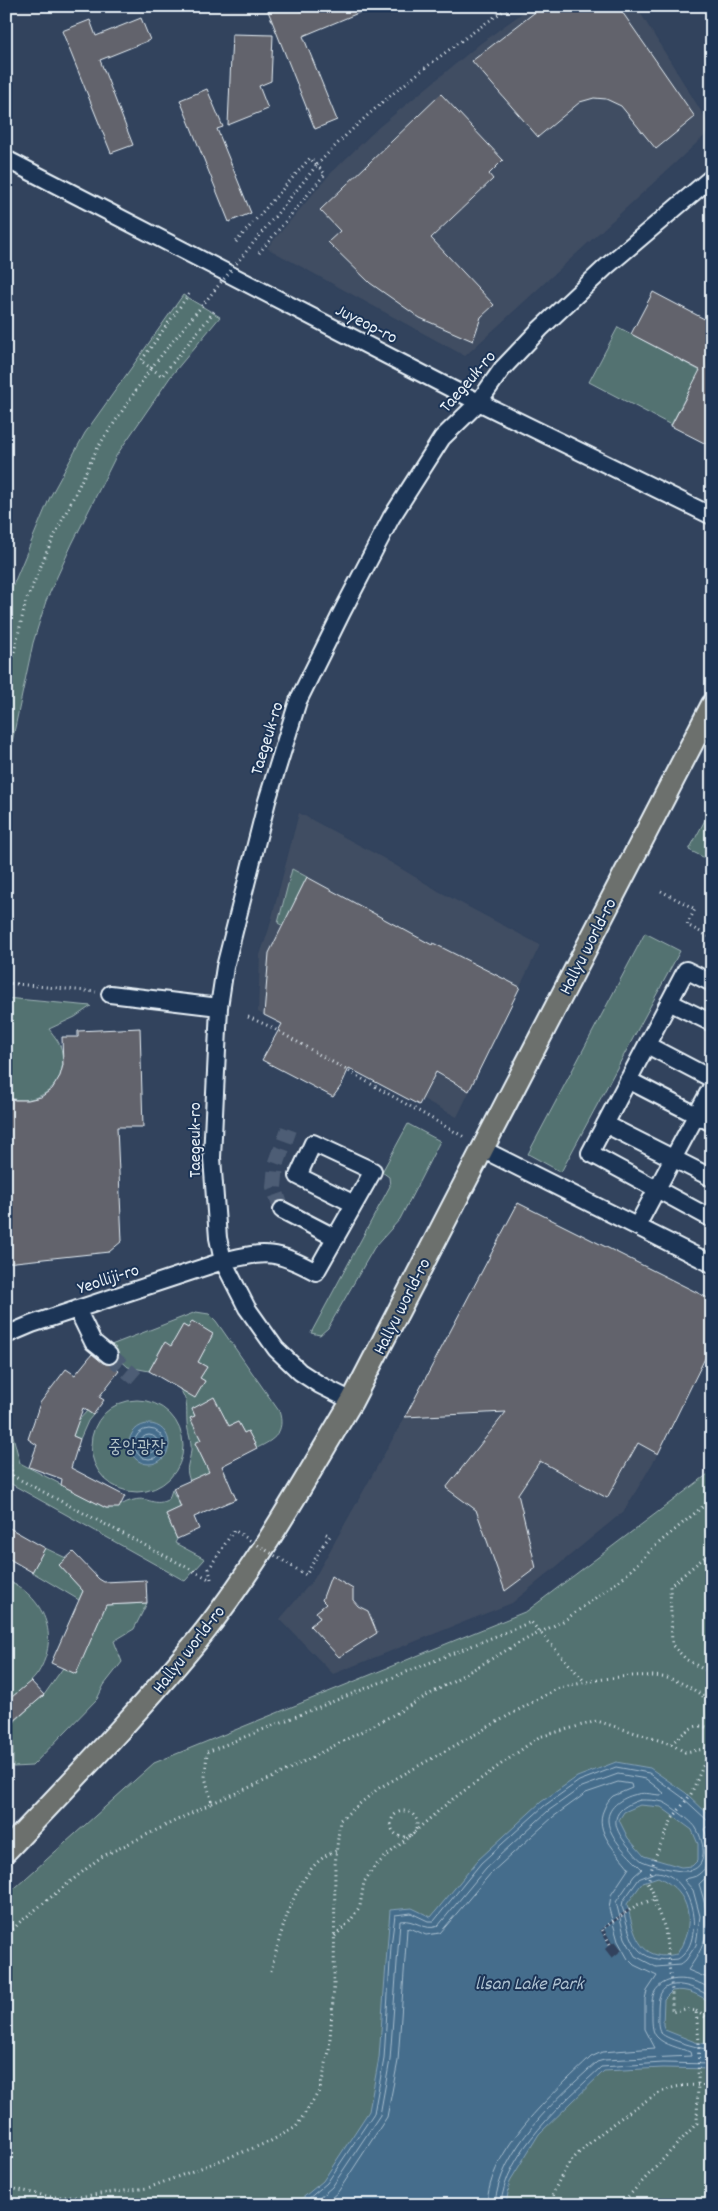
<svg xmlns="http://www.w3.org/2000/svg" width="718" height="2211" font-family="Dekko,'Poor Story',sans-serif">
	<style>
		.built { fill: #404d62 }
		.green { fill: #527271; stroke: #9db2b4 }
		.water { fill: #446d8c; stroke: #86a2b7; fill-rule: evenodd }
		.pier { fill: #32435d }
		.lines { fill: none; stroke-linecap: round; stroke-linejoin: round }
		.shore { stroke: #a6bccd; stroke-width: 1 }
		.building { fill: #62646c; stroke: #e8f1f8 }
		.minor-tunnel { stroke: #4d5d74; stroke-width: 16; stroke-dasharray: 16 8; stroke-linecap: butt }
		.minor-casing { stroke: #e8f1f8; stroke-width: 20 }
		.major-casing { stroke: #e8f1f8; stroke-width: 25 }
		.path { stroke: #e8f1f8; stroke-width: 3; stroke-dasharray: 1 4; stroke-linecap: butt }
		.minor { stroke: #1d3557; stroke-width: 16 }
		.major { stroke: #6c706d; stroke-width: 21 }
		.path-bridge { stroke: #e8f1f8; stroke-width: 3; stroke-dasharray: 1 4; stroke-linecap: butt }
		.labels { text-anchor: middle; stroke-width: 4; stroke-linejoin: round; paint-order: stroke }
		.street-label { font-size: 18px; fill: #e8f1f8; stroke: #1d3557 }
		.park-label { font-size: 18px; fill: #b4c5c9; stroke: #1d3557 }
		.water-label { font-size: 19px; font-style: italic; fill: #afc3d2; stroke: #1d3557 }
	</style>
	<rect width="100%" height="100%" fill="#32435d"/>
	<filter id="ink" filterUnits="userSpaceOnUse"><feTurbulence type="fractalNoise" baseFrequency=".02" numOctaves="2"/><feDisplacementMap in="SourceGraphic" scale="10" xChannelSelector="R" yChannelSelector="G"/><feConvolveMatrix kernelMatrix="1 2 1 2 8 2 1 2 1" color-interpolation-filters="sRGB"/></filter>
	<g filter="url(#ink)">
		<path class="built" d="M532,6H636L712,129L465,356L267,248L330,174L379,127L481,43Z
			M299,813L383,858L440,892L540,945L457,1117L258,1012L260,955L269,929Z
			M578,1410L658,1454L624,1511L512,1603L333,1674L280,1619L314,1579L405,1417Z"/>
		<path class="green" d="M183,295L220,317L171,376L116,456L72,544L46,601L33,643L6,770V605L9,595L50,497L85,433Z
			M618,327L712,377L692,385L671,425L589,382Z
			M712,807V861H711L689,850Z
			M292,869L307,877L283,926L278,923Z
			M645,933L680,951L561,1172L528,1154Z
			M6,998L91,1006L75,1017L49,1029C54,1036 61,1043 62,1053C68,1086 36,1108 6,1097Z
			M408,1124L440,1141L400,1219L374,1248L328,1328L320,1335L311,1333L390,1186L389,1177L382,1172Z
			M196,1312L209,1314L216,1321L279,1411C286,1432 274,1440 257,1448L248,1431L244,1433L238,1422L229,1426L214,1398L192,1409L195,1416L190,1418L201,1440L195,1443L209,1472L222,1466L226,1475L211,1482L190,1481C184,1466 190,1464 191,1450C192,1441 187,1431 187,1422C186,1407 189,1402 179,1388L195,1397L205,1381L200,1378L207,1367L198,1362L213,1334L192,1322L188,1328L183,1325L171,1346L164,1343L149,1371L128,1367L106,1347Z
			M91 1446a46 46 0 1 1 92 0a46 46 0 1 1-92 0Z
			M6,1409L20,1463L106,1508C122,1508 122,1502 134,1500C149,1496 154,1508 169,1499L172,1490L181,1507L166,1514L177,1539L175,1543L205,1559L185,1581L6,1481Z
			M87,1411L93,1415L88,1421L80,1439L73,1436L78,1421Z
			M712,1471V2205H6V1896L154,1763L527,1611Z
			M45,1548L66,1558L59,1565L83,1591L79,1600L32,1572Z
			M6,1580C44,1596 61,1636 38,1673C31,1684 16,1693 6,1702Z
			M147,1603L134,1629L114,1641L122,1662L104,1685L97,1699L32,1766L13,1767V1725L16,1720L44,1695L63,1668L76,1673L106,1605Z"/>
		<path class="water" d="M129 1444a20 20 0 1 1 40 0a20 20 0 1 1-40 0Z
			M616,1762L650,1768L686,1793L712,1818V2004C700,1995 687,1988 672,1991L664,1999L663,2025L665,2030L695,2042L712,2045V2069L663,2068L604,2071L539,2134L510,2181L506,2205H294L323,2181L369,2111L379,2058L390,1910L412,1908L431,1917L478,1860L541,1802L577,1777ZM640,1805L661,1807L692,1830L698,1844V1860L692,1866L681,1867L644,1856L628,1838L619,1820L624,1812ZM658,1877C692,1893 696,1924 677,1954C671,1955 663,1957 657,1955C635,1950 632,1923 627,1904L643,1882Z"/>
		<path class="pier" d="M628,1909L629,1912L604,1929L612,1943L615,1941L622,1950L612,1958L605,1949L609,1945L600,1930Z"/>
		<g class="lines">
			<path class="shore" d="M134 1444a15 15 0 1 1 30 0a15 15 0 1 1-30 0Z
				M140 1444a9 9 0 1 1 18 0a9 9 0 1 1-18 0Z
				M640,1800C647,1800 657,1800 663,1802C670,1805 693,1822 696,1828C705,1843 709,1869 687,1871C677,1872 651,1865 642,1861C637,1858 633,1851 629,1847C609,1824 611,1809 640,1800Z
				M656,1872C693,1873 707,1941 678,1959C634,1964 632,1942 622,1906L623,1901L639,1879Z
				M712,1872L699,1884C711,1921 711,1938 688,1970L712,1980
				M712,1998C699,1988 665,1974 659,1998C658,2003 658,2009 658,2014C658,2020 657,2027 661,2033C667,2040 702,2049 712,2050
				M301,2205L327,2183L374,2113L384,2059L391,1946L395,1915L411,1913L428,1921H434L481,1863L544,1806L579,1781L616,1767L649,1773L682,1797L707,1820L712,1821
				M311,2205L332,2187L380,2115L390,2060L400,1921C414,1918 425,1932 438,1926L486,1868L548,1811L582,1787L618,1774L646,1779L664,1793L662,1795C654,1795 645,1792 638,1794C625,1796 607,1806 608,1821C609,1838 631,1858 642,1869L634,1876L616,1902L625,1938L635,1956L656,1967L680,1965L686,1960L696,1945L700,1916L693,1890L684,1880C689,1877 695,1878 699,1874C715,1862 710,1844 704,1829L706,1827H712
				M323,2205L338,2192L387,2117L398,2061L407,1929L410,1928L426,1935L440,1933L491,1873L553,1817L586,1793L618,1782L631,1784L632,1788C626,1791 619,1793 613,1796C609,1799 606,1804 604,1809C593,1831 617,1852 629,1868L611,1895L609,1909L618,1941L628,1959L634,1965L657,1976L647,1991L645,1999V2029L655,2048L602,2052L591,2057C552,2095 489,2148 487,2205
				M495,2205C498,2151 559,2096 597,2062L604,2060L691,2056L690,2052C680,2048 665,2045 658,2038C652,2033 652,2024 652,2016C652,2009 651,2000 654,1993C665,1972 696,1978 712,1990
				M501,2205C504,2153 565,2101 601,2067L663,2063L712,2064"/>
		</g>
		<path class="building" d="M266,6H298L300,11L312,6H375L303,36L337,120L315,129Z
			M543,6H618L695,117L656,149L621,106L606,99L594,98L580,102L538,137L472,61Z
			M141,18L150,40L100,60L133,145L111,153L62,31L90,20L96,36Z
			M232,34L273,35L271,81L259,86L268,109L228,125Z
			M207,89L223,127L217,129L251,213L229,222L180,100Z
			M441,94L503,160L489,174L493,179L431,238L494,305L481,317L473,341L420,318L370,283L328,242L340,231L320,210Z
			M653,292L712,323V447L671,426L700,370L631,334Z
			M307,877L432,945L433,943L520,987L469,1091L436,1072L419,1105L349,1068L341,1086L333,1097L262,1060L282,1024L264,1015L269,953Z
			M140,1028L143,1127H117L122,1241L109,1252L6,1263V1097L15,1100H28L41,1097L52,1089L60,1076L63,1065L62,1037H78V1031Z
			M518,1203L712,1300V1344L658,1454L638,1443L607,1498L540,1461L518,1494L536,1568L505,1591L476,1510L446,1488L506,1412L405,1417Z
			M192,1321L213,1334L198,1362L207,1367L200,1378L205,1381L195,1398L149,1371L165,1342L171,1346L183,1325L188,1328Z
			M92,1354L103,1363L111,1365L119,1371L99,1397L104,1400L93,1415L83,1408L73,1436L80,1439L71,1468L125,1496L119,1508H106L61,1485L62,1479L29,1467L37,1445L28,1439L40,1403L66,1369L75,1375Z
			M214,1397L229,1426L238,1422L244,1433L248,1431L257,1448L222,1466L236,1499L194,1517L199,1529L177,1539L166,1514L181,1507L173,1488L209,1472L195,1443L201,1440L190,1418L195,1416L192,1409Z
			M6,1526L45,1548L32,1572L6,1557Z
			M73,1552L99,1579L104,1582L146,1580L147,1603L106,1605L76,1674L51,1663L83,1591L59,1565Z
			M331,1576L353,1589V1600L358,1606L368,1611L377,1633L339,1657L310,1626L320,1618L316,1612L326,1604L322,1600Z
			M31,1681L44,1695L6,1728V1702Z"/>
		<g class="lines">
			<path class="minor-tunnel" d="M282,1210L274,1187L276,1165L289,1129
				M109,1355L136,1378"/>
			<g class="minor-casing">
				<path id="minor" d="M6,159L452,389L712,516
					M712,983L686,970L590,1153L712,1219
					M110,994L219,1007
					M669,1002L712,1023
					M647,1045L712,1079
					M628,1080L712,1123
					M605,1124L712,1178
					M482,1149L712,1264
					M282,1210L336,1238
					M637,1226L712,1086
					M77,1309L93,1342L109,1355
					M6,1335L32,1324L223,1261C266,1250 277,1251 316,1272L373,1171L313,1143L298,1176L354,1204
					M352,1401L320,1385L300,1372L276,1349L247,1308L223,1261L218,1238L212,1158L219,1007L225,967L267,801L298,701L342,612L391,518L442,438L478,403L502,369L540,329L606,267L712,177"/>
			</g>
			<g class="major-casing">
				<path id="major" d="M6,1851C74,1779 143,1708 205,1631C260,1561 306,1478 352,1401L712,705"/>
			</g>
			<path class="path" d="M236,242L310,158L317,166
				M259,253L325,174L317,165C373,104 442,54 510,6
				M189,294L141,361L162,376L216,309
				M6,686L26,601L49,547L98,447L151,368
				M661,891L695,909L687,925L712,938
				M6,983L96,992
				M248,1017L271,1027L464,1137
				M6,1451L13,1476L211,1580
				M323,1545L330,1536L324,1533
				M712,1551L670,1586L672,1645L687,1660L712,1674
				M211,1579L209,1569L214,1561
				M671,1744C684,1733 695,1719 712,1730
				M212,1803L274,1777L395,1714L521,1642L565,1620L624,1577L654,1547L712,1499
				M391 1824a13 13 0 1 1 26 0a13 13 0 1 1-26 0Z
				M335,1936L351,1920L360,1906L364,1882L375,1866L450,1801L539,1737L597,1721L671,1744L685,1752L711,1748
				M6,1937L20,1922L101,1857L212,1803L205,1777L207,1752L531,1622L585,1682
				M610,1944L602,1929L637,1905L654,1900
				M271,1971C280,1935 297,1863 336,1851
				M696,2011L712,2021
				M6,2187L51,2197H76L148,2188L269,2142L296,2127L320,2090L329,2051L334,1987L335,1865L340,1820L379,1788L556,1689C587,1681 641,1670 671,1679C687,1684 699,1693 712,1703
				M549,2205C553,2192 560,2178 567,2167C580,2146 643,2099 666,2090C680,2084 697,2085 712,2086
				M623,2205L625,2200L697,2123L699,2041L696,2011L685,2009L672,2012V1991L665,1928L656,1907L653,1893L648,1882L655,1857L672,1819L691,1794L712,1745"/>
			<use href="#minor" class="minor"/>
			<use href="#major" class="major"/>
			<path class="path-bridge" d="M151,368L317,165
				M214,1561L234,1530L306,1575L323,1545"/>
		</g>
	</g>
	<g class="labels">
		<g class="street-label">
			<text transform="translate(367 323) rotate(27)" y="6">Juyeop-ro</text>
			<text transform="translate(467 381) rotate(-49)" y="6">Taegeuk-ro</text>
			<text transform="translate(266 738) rotate(-73)" y="6">Taegeuk-ro</text>
			<text transform="translate(587 946) rotate(-63)" y="6">Hallyu world-ro</text>
			<text transform="translate(194 1140) rotate(-90)" y="6">Taegeuk-ro</text>
			<text transform="translate(108 1278) rotate(-18)" y="6">Yeolliji-ro</text>
			<text transform="translate(401 1306) rotate(-63)" y="6">Hallyu world-ro</text>
			<text transform="translate(188 1649) rotate(-52)" y="6">Hallyu world-ro</text>
		</g>
		<g class="park-label">
			<text x="137" y="1452">중앙광장</text>
		</g>
		<g class="water-label">
			<text x="529" y="1989">llsan Lake Park</text>
		</g>
	</g>
	<rect width="718" height="2211" fill="none" stroke="#1d3557" stroke-width="25"/>
	<rect x="12" y="12" width="693" height="2186" fill="none" stroke="#e8f1f8" stroke-width="2" filter="url(#ink)"/>
</svg>
